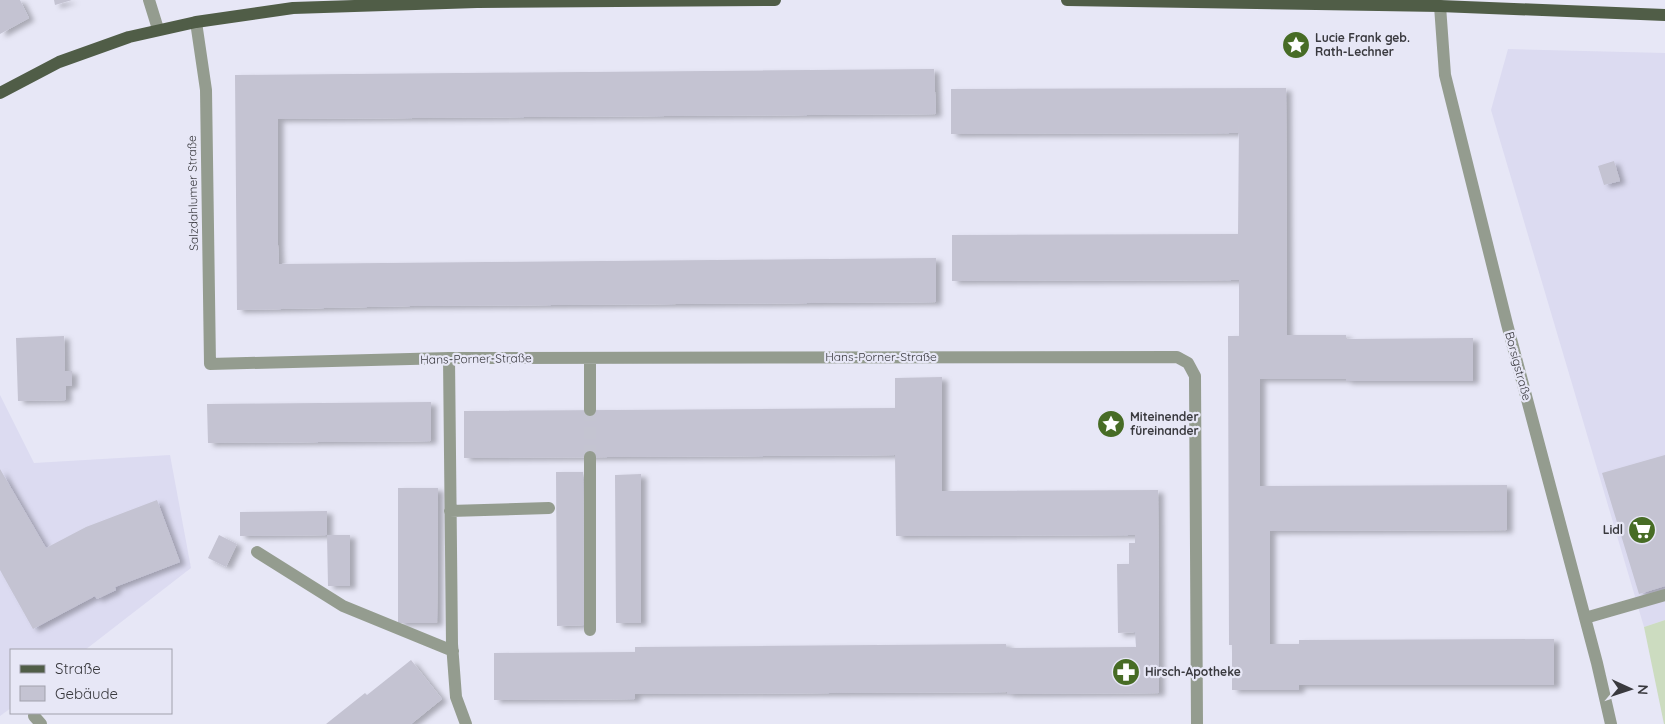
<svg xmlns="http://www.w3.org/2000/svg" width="1665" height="724" font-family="Quicksand,sans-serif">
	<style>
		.built { fill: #dcdbf1 }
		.green { fill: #ccdcc0 }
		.building { fill: #c4c3d2; filter: url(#shadow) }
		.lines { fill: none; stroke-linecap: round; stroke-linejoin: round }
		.minor-tunnel { stroke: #c4c4d1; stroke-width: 12; stroke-dasharray: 12 6; stroke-linecap: butt }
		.minor { stroke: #949c8f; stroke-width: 12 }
		.major { stroke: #505d47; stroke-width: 12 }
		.labels { text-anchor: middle; stroke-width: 4.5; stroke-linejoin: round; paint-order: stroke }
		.poi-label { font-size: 12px; font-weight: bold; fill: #39393e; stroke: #e7e7f6; text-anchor: start }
		.street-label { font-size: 12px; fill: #39393e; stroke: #e7e7f6 }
	</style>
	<defs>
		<filter id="shadow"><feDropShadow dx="5.5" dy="3" stdDeviation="2.5" flood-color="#0004"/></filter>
	</defs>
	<rect width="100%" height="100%" fill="#e7e7f6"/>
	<path class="built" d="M1508,49L1665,53V620L1644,627L1491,110Z
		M0,395L34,463L170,455L191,568L85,650H11V708L0,716Z"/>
	<path class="green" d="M1665,620V724H1664L1644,627Z"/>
	<path class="building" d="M0,0H20L29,18L0,34Z
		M54,0H72L55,5Z
		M934,69L936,114L278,119V245L279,264L936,258V302L411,306L237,310L235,75Z
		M1286,88L1287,335H1346V339L1473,338V381H1346V379H1260V486L1507,485V530L1270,531V644H1299V640L1554,639V685H1299V690H1232V645H1229L1228,336H1239V280L952,281V235L1238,234L1239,124L1238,133L951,134V89Z
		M1614,161L1620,181L1604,185L1598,166Z
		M64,336L65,371H72V386H66V400L18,401L16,338Z
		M942,377V491L1158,490L1159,693L1007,694V692L635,694V699L494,700V653L635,652V647L1006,644L1007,648L1136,647L1135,632L1118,633L1117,564H1129V543H1135V535L896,536L895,455L464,458V411L895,408V378Z
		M431,402V441L208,443L207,404Z
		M1665,455V586L1639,594L1602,473Z
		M0,469L46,548L86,527L157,500L180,562L115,587L116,590L97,599L95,596L33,629L0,570Z
		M556,472H583L584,625L557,626Z
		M641,474V623H616L615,475Z
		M398,488H438L437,623H398Z
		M327,511V535L240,536V512Z
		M219,535L237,544L226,567L208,558Z
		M327,535H350V586H328Z
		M411,660L442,699L411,724H326L365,693L367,695Z"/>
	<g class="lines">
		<path class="minor-tunnel" d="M590,457V410"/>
		<path class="minor" d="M149,0L158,29
			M1440,6L1445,75L1507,324L1597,663L1611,724
			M196,22L206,90L210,364L449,358L1177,357L1188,363L1195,376L1197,724
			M449,358L452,644L456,697L466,724
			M590,410V358
			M590,457V630
			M450,511L549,508
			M257,552L343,606L453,651
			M1585,618L1665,595
			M34,716L41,724"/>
		<path class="major" d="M1067,0L1440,6L1665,15
			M0,93L59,62L129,37L196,22L293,8L477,2L775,0"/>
	</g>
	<defs>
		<g id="sight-disc" transform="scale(1.4375)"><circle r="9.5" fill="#476c25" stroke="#e7e7f6"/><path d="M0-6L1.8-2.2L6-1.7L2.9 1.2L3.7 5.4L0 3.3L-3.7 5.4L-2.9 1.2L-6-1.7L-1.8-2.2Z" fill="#fff"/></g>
		<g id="supermarket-disc" transform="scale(1.4375)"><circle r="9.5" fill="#476c25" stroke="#e7e7f6"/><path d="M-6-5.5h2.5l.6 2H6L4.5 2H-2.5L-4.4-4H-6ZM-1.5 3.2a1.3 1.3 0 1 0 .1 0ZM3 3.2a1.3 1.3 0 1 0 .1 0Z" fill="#fff"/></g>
		<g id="pharmacy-disc" transform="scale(1.4375)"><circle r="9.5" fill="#476c25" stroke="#e7e7f6"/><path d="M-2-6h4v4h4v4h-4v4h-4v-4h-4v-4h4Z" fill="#fff"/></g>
	</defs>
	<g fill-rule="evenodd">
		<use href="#sight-disc" x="1296" y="45"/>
		<use href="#sight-disc" x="1111" y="424"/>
		<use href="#supermarket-disc" x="1642" y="530"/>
		<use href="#pharmacy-disc" x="1126" y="672"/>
	</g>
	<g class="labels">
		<g class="poi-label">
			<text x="1315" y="42">Lucie Frank geb.<tspan x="1315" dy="14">Rath-Lechner</tspan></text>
			<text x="1130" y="421">Miteinender<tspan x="1130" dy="14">füreinander</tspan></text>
			<text x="1623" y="534" text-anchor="end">Lidl</text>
			<text x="1145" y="676">Hirsch-Apotheke</text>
		</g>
		<g class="street-label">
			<text transform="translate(193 193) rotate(-91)" y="4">Salzdahlumer Straße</text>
			<text x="881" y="361">Hans-Porner-Straße</text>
			<text transform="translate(476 359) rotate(-1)" y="4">Hans-Porner-Straße</text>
			<text transform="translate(1518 366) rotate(75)" y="4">Borsigstraße</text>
		</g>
	</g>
	<rect x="10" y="649" width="162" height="65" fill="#e7e7f6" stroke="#a1a1ac"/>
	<rect x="20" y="665" width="25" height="8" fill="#505d47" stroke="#a1a1ac"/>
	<text x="55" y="674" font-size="15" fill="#39393e">Straße</text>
	<rect x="20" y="686" width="25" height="15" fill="#c4c3d2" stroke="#a1a1ac"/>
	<text x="55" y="699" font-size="15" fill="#39393e">Gebäude</text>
	<g transform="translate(1630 689) rotate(93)" stroke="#e7e7f6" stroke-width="4" paint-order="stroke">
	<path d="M0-4L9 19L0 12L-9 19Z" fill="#39393e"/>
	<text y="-8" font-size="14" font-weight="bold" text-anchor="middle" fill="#39393e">N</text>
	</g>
</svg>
